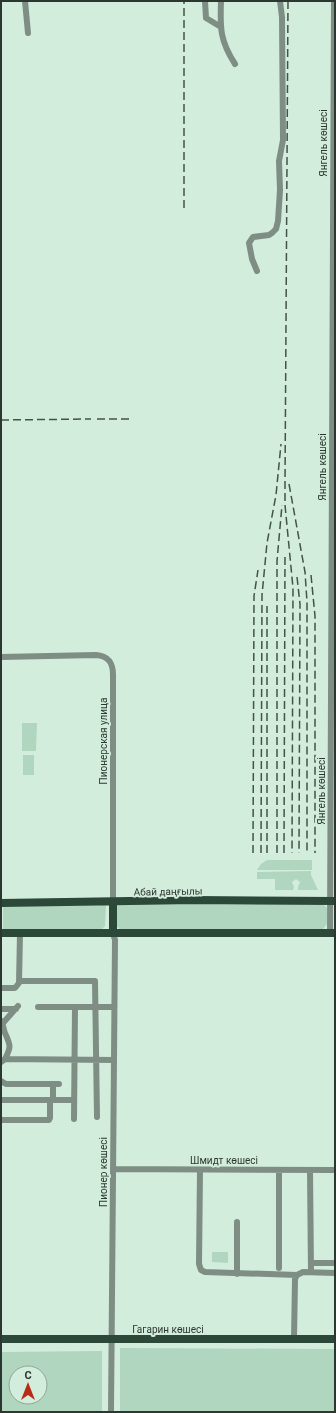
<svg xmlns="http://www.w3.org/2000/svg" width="336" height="1413" font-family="Roboto,sans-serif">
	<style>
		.green { fill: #b0d6bf; fill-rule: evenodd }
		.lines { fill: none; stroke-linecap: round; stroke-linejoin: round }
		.minor { stroke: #7e8e84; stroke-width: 6 }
		.major { stroke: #2b4838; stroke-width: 8 }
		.rail { stroke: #45524a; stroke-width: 1.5; stroke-dasharray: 8 4; stroke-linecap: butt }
		.labels { text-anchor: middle; stroke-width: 4; stroke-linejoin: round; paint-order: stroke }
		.street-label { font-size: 10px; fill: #2d3731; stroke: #d3eddc }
	</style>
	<rect width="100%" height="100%" fill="#d3eddc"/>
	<path class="green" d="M22,723H37L36,751H22Z
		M23,755H34V775H23Z
		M267,860H312V870H257L261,864Z
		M311,871V875L318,890H298V887L300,882L296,879L292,882L294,887L293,890H275V879H257V872Z
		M119,903L323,904L327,908V924L323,929L121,930L116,926V906Z
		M103,904L106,906L105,926L101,930H3V905Z
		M212,1252H228V1263L212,1262Z
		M120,1348L335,1349V1412H120Z
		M102,1351V1412H1V1352ZM16,1373H40V1397H16Z"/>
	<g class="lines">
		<path class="minor" d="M25,1L28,33
			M205,1L206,18L221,27
			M221,1C220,28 220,41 235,64
			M257,271L252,259L249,243L253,237L269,235L272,233L276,229L278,221L280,190L279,161L283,140L282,17L280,1
			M1,657L96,655C109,656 113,663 113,675V902
			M330,933L334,1
			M19,981H95L97,1117
			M1,988H15L19,983L20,933
			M38,1007H114
			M1,1009H16
			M1,1021C4,1025 3,1029 5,1033C11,1046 11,1047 5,1059
			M3,1023L18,1006
			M1,1062L5,1059L114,1060
			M1,1081L6,1084H59
			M53,1084V1100
			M1,1100H74
			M74,1119L75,1007
			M1,1120H49L50,1118V1100
			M113,1169L335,1170
			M200,1170L199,1264L201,1270L205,1272L297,1275L303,1272L335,1273
			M310,1170L311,1272
			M312,1263H335
			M279,1268V1170
			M237,1274V1222
			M294,1339L295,1279L297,1275
			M111,1412L115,940L113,933"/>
		<path class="major" d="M113,902V933
			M1,903L194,900L335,901
			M1,933H335
			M1,1339H335"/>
		<path class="rail" d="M288,1L285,485V505L293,588L292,853
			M184,208V1
			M97,419H129
			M1,420L91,419
			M289,484L305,572L307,602V853
			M311,575L315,616V853
			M297,577L300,604L299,853
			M253,853L254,596L258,570
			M261,853L262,595L267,543L276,495L281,444
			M267,853V606
			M277,853V561L282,505
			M284,853L285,553"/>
	</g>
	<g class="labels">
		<g class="street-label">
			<text transform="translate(323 143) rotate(-90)" y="4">Янгель көшесі</text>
			<text transform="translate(322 467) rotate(-90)" y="4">Янгель көшесі</text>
			<text transform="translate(103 741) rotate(-90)" y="4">Пионерская улица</text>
			<text transform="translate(321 791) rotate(-90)" y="4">Янгель көшесі</text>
			<text transform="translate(168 891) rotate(-1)" y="4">Абай даңғылы</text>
			<text x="224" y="1164">Шмидт көшесі</text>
			<text transform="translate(103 1172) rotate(-90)" y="4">Пионер көшесі</text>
			<text x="168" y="1333">Гагарин көшесі</text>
		</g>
	</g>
	<rect width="336" height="1413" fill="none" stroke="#2d3731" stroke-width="4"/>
	<g transform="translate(28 1385)"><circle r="19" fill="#d3eddc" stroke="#91a498"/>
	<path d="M0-3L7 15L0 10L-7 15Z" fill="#b72b17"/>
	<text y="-6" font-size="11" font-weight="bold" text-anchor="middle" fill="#2d3731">С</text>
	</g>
</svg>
